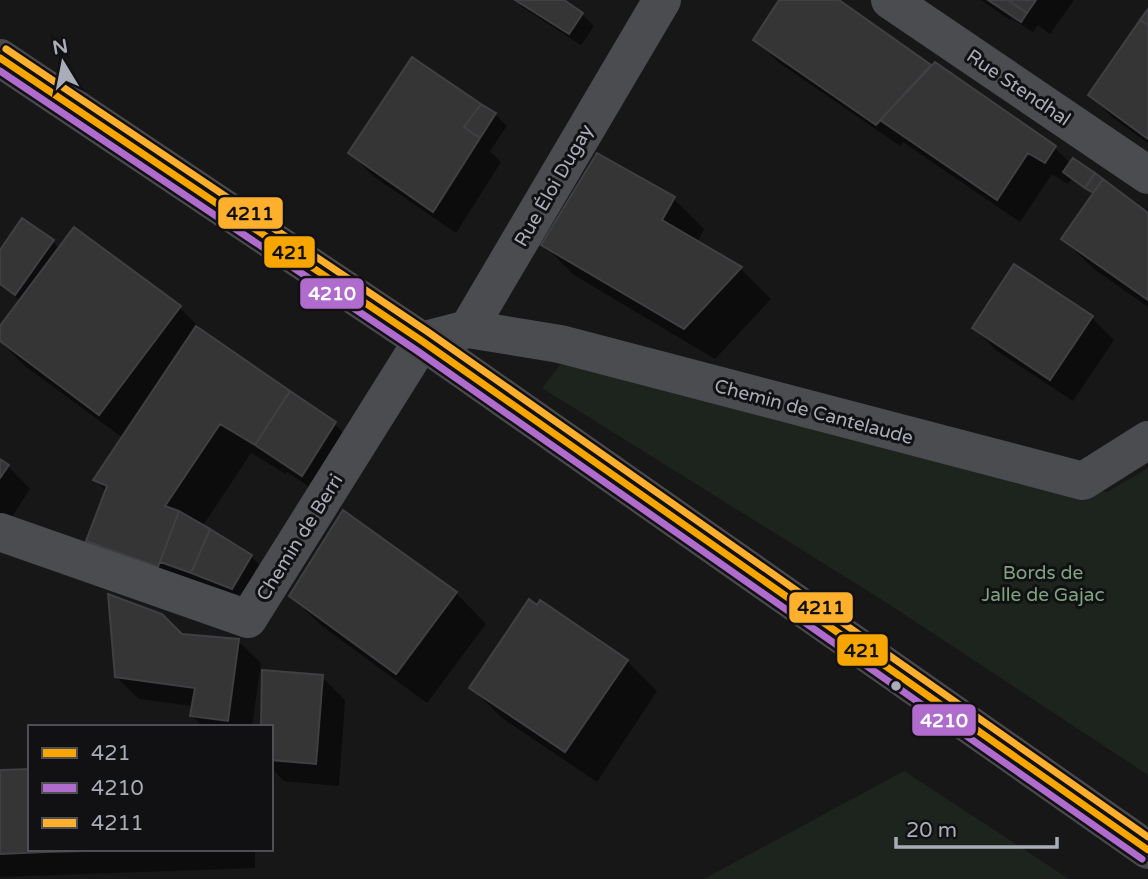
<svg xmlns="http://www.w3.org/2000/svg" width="1148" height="879" font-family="'Varela Round',sans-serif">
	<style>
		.green { fill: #1d241e }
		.shadow { fill: #0007 }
		.building { fill: #353536; stroke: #3f4043; stroke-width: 2 }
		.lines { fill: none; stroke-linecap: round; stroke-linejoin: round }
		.minor { stroke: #4b4c50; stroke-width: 38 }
		.secondary { stroke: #4a4a4e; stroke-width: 38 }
		.bus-1-casing { stroke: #111113; stroke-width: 12 }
		.bus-2-casing { stroke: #111113; stroke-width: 12 }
		.bus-3-casing { stroke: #111113; stroke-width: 12 }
		.bus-1 { stroke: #f7a600; stroke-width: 7 }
		.bus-2 { stroke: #b06ccc; stroke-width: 7 }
		.bus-3 { stroke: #feb02d; stroke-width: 7 }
		.bus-dot { fill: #a8adb8; stroke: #111113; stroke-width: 2.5 }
		.labels { text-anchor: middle; stroke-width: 6; stroke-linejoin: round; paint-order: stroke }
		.street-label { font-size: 19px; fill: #a8adb8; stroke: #111113 }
		.park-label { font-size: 19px; fill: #7fa381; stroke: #111113 }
		.line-badge { stroke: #111113; stroke-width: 2.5 }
		.badge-label { font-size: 19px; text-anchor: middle; font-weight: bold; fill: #fff }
		.pale-badge-label { font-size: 19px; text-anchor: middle; font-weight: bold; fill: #111 }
	</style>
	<rect width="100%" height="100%" fill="#171717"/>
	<path class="green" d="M561,364L1107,492L1148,468V775L887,603L542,388Z
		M904,771L1069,879H704Z"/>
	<path class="shadow" d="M515,0H561L582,14L594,26L581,45L522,7Z
		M781,0H836L931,67L935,65L1055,148L1071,164L1102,180L1148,215V307L1094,269L1063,239L1094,195L1072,179L1068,184L1052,174L1020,222L903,142L900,146L778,62L755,40Z
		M981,0H1074L1050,34L1038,25L1033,32L1011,18L1010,20Z
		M1148,12V143L1113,118L1090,95Z
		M480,105L495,114L507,126L490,151L501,162L456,233L373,176L350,153Z
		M674,199L704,229L697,243L741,269L771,299L715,359L574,275L543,244Z
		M52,241L60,249L180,308L211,339L334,424L357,446L326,498L287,472L286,474L251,453L202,527L251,556L263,568L244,599L119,571L88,540L107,492L95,480L123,438L25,366L0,341V329L21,301L0,285V253Z
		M1091,317L1114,340L1073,401L997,351L974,328Z
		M0,461L8,466L30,489L6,526L0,524Z
		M456,593L486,624L427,703L322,626L291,596Z
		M537,607L627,661L657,691L597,782L502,718L471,687Z
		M182,636L238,641L261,663L252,727H203L192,715L193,706L139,699L116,677Z
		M322,677L345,700L339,786L284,781L271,768V727Z
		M0,772L30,849H255V868L0,877Z"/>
	<path class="building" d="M515,0H564L583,13L569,34Z
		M779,0H839L931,65L876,125L753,40Z
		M988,0H1008L1027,13L1021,22Z
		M1008,0H1036L1027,13Z
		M1148,9V25L1140,20Z
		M1140,20L1148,25V139L1088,95Z
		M412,57L481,104L464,127L480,138L433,212L348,153Z
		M935,62L1056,146L1045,163L1028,153L997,200L880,120Z
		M481,104L496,113L480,138L464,127Z
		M597,153L675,197L662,220L742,267L684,329L541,245Z
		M1073,158L1095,173L1085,188L1063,172Z
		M1095,173L1103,179L1093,193L1085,188Z
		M1103,179L1148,213V300L1061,239Z
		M22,218L54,240L15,295L0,284V250Z
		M74,227L181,306L99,415L0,341V326Z
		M1014,264L1093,316L1050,380L972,328Z
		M196,326L290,391L255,445L220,424L165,506L179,511L158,567L86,541L107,486L93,480Z
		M290,391L336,422L302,476L255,445Z
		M0,459L9,465L0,478Z
		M343,510L457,592L396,674L289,596Z
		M179,511L210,529L191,573L160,562Z
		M210,529L252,555L232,589L191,573Z
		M108,594L162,614L182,634L239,639L228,721L190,716L195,688L115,677Z
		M529,599L537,605L540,600L628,660L565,752L469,688Z
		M262,670L323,675L316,764L271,760V727H261Z
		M30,769V849H43L44,852L0,854V770Z
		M43,849H126V850L44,852Z"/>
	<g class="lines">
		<path class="minor" d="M890,0L1148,175
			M468,329L560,344L1083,481L1148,440
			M0,532L248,619L422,341L468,329L662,0"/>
		<path class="secondary" d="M0,58L422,341L1148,850"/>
		<g class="bus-1-casing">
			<path id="bus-1" d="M0,58L422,341L1148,850"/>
		</g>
		<g class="bus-2-casing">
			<path id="bus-2" d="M0,71L416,350L1142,859"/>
		</g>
		<g class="bus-3-casing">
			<path id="bus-3" d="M6,49L428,332L1148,837"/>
		</g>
		<use href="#bus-1" class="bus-1"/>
		<use href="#bus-2" class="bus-2"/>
		<use href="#bus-3" class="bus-3"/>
	</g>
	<circle class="bus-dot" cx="896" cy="686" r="6"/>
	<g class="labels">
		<g class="street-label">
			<text transform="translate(1019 87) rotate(34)" y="7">Rue Stendhal</text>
			<text transform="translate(553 185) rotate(-60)" y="7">Rue Éloi Dugay</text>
			<text transform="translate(814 411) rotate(15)" y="7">Chemin de Cantelaude</text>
			<text transform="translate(299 537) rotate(-58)" y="7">Chemin de Berri</text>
		</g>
		<g class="park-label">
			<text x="1043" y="579">Bords de<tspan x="1043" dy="22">Jalle de Gajac</tspan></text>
		</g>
	</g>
	<g class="line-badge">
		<rect x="217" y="196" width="67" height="34" rx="7" fill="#feb02d"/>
		<rect x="263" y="235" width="53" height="34" rx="7" fill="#f7a600"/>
		<rect x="299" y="277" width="66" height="33" rx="7" fill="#b06ccc"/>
		<rect x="788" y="591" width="66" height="33" rx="7" fill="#feb02d"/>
		<rect x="836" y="633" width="53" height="34" rx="7" fill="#f7a600"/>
		<rect x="911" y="703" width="66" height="34" rx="7" fill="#b06ccc"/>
	</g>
	<g class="badge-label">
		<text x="332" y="300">4210</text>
		<text x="944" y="727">4210</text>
	</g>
	<g class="pale-badge-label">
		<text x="250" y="220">4211</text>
		<text x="290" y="259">421</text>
		<text x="821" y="614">4211</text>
		<text x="862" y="657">421</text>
	</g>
	<rect x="28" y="725" width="245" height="126" fill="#111113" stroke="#4d4f55" stroke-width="2"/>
	<rect x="42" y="748" width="35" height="10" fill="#f7a600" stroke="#4d4f55" stroke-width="2"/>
	<text x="91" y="760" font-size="21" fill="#a8adb8">421</text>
	<rect x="42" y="783" width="35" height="10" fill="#b06ccc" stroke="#4d4f55" stroke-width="2"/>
	<text x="91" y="795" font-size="21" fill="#a8adb8">4210</text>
	<rect x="42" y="818" width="35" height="10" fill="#feb02d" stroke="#4d4f55" stroke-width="2"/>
	<text x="91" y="830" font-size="21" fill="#a8adb8">4211</text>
	<g transform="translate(63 63) rotate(350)" stroke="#111113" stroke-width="5" paint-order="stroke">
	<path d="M0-5L12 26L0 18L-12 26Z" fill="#a8adb8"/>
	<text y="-10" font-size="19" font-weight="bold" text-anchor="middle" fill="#a8adb8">N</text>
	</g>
	<path d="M896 837v10h161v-10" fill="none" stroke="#a8adb8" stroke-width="3.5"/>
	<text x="906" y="837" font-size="21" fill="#a8adb8" stroke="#111113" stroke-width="5" paint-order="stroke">20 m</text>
</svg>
